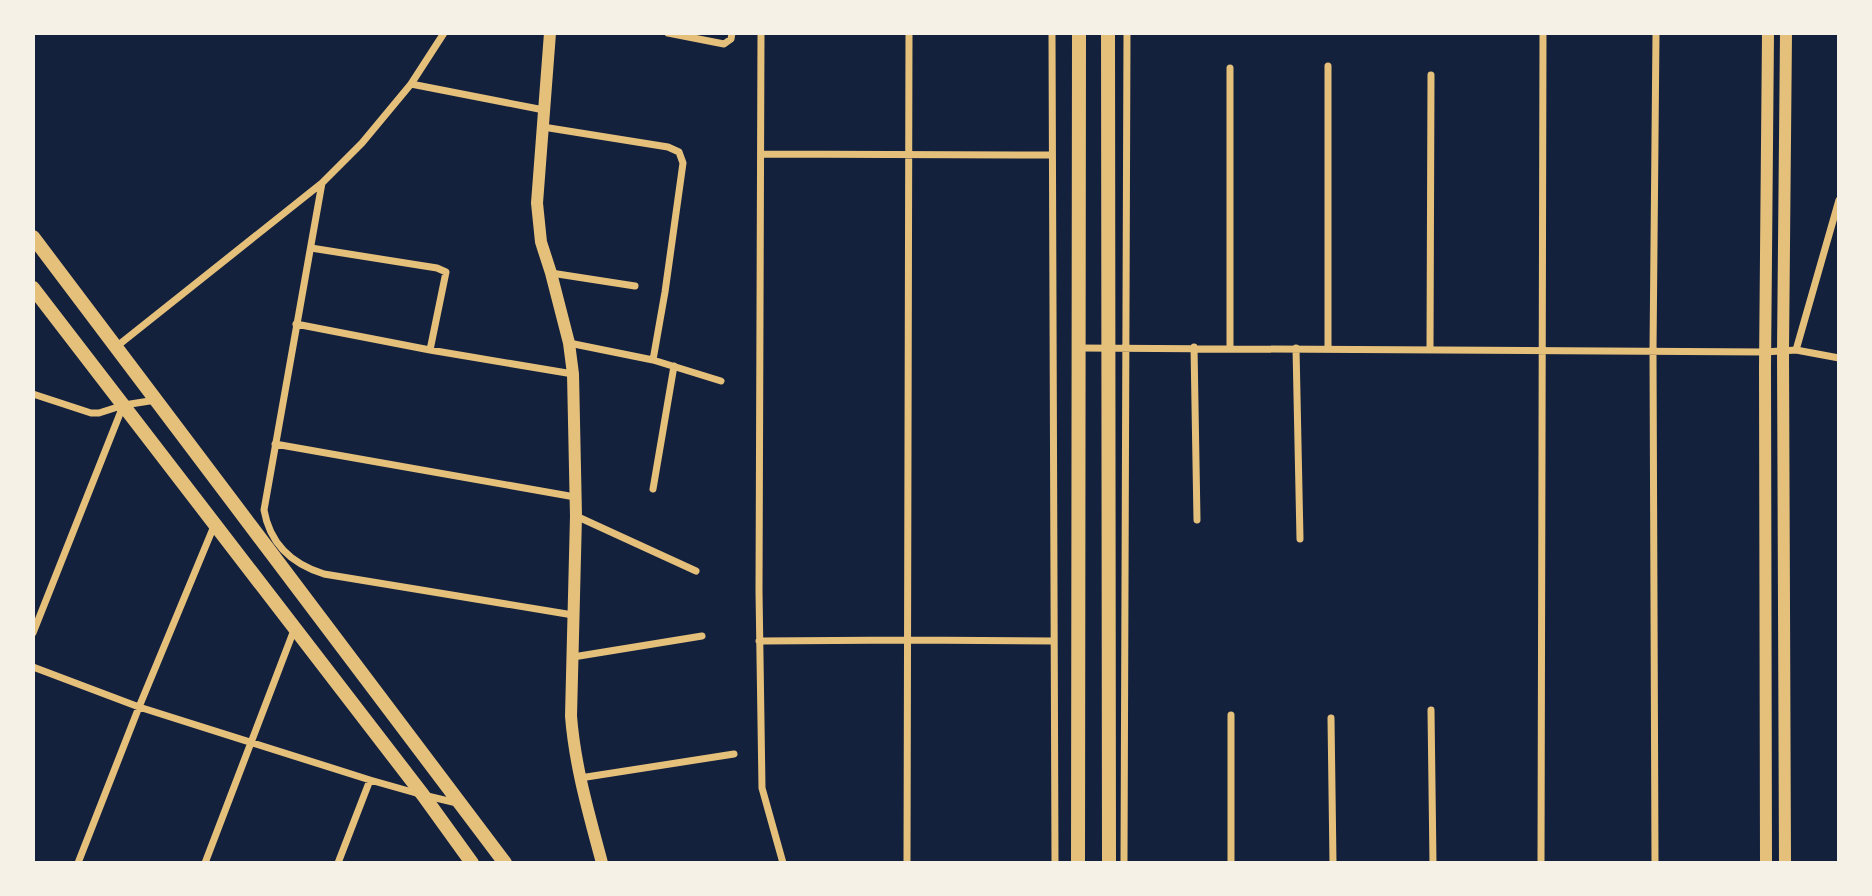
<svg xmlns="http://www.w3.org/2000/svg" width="1872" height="896" font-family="'DejaVu Sans',sans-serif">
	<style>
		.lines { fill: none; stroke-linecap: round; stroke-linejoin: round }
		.minor { stroke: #e5c07b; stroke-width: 7 }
		.tertiary { stroke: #e5c07b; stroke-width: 12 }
		.secondary { stroke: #e5c07b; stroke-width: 14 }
	</style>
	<rect width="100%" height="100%" fill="#14213d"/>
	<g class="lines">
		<path class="minor" d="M668,33L724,44L731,39L732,33
			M761,33L759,591L762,788L783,863
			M1052,33L1055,863
			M1328,66V348
			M1230,68V348
			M411,84L544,110
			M543,127L668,147L679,152L683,163L665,292L653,360
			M761,154L1052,155
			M322,183L264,510C270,545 292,564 324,574L573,615
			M311,248L437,268L446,272L430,350
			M551,273L635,286
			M296,324L430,350L573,374
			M569,343L653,360L721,381
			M116,347L322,183L362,143L411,84L444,33
			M1194,347L1197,520
			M1079,348L1765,352L1796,350L1839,358
			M1296,348L1300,539
			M1430,349L1431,75
			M1796,350L1839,200
			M33,394L91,413H99L124,405L156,400
			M275,444L575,497
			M653,489L674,366
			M576,516L696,571
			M33,633L123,406
			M759,641L907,640L1053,641
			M573,657L702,636
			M33,667L139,707L370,780L423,795L457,803
			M1431,710L1433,863
			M1231,715V863
			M1331,718L1333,863
			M580,778L734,754
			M78,863L139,707L214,526
			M205,863L294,630
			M338,863L370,780
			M907,863L909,33
			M1124,863L1127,33
			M1541,863L1543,33
			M1655,863L1653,351L1656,33"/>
		<path class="tertiary" d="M550,33L537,203L541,242L551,273L569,343L573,374L576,516L571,716C575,767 589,814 602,863
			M1766,863L1765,367L1768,33
			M1785,863L1783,351L1786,33"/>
		<path class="secondary" d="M1108,33L1109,863
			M33,237L505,863
			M33,288L423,795L472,863
			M1078,863L1079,33"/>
	</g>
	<rect width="1872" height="896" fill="none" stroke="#f6f1e7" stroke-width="70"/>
</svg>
